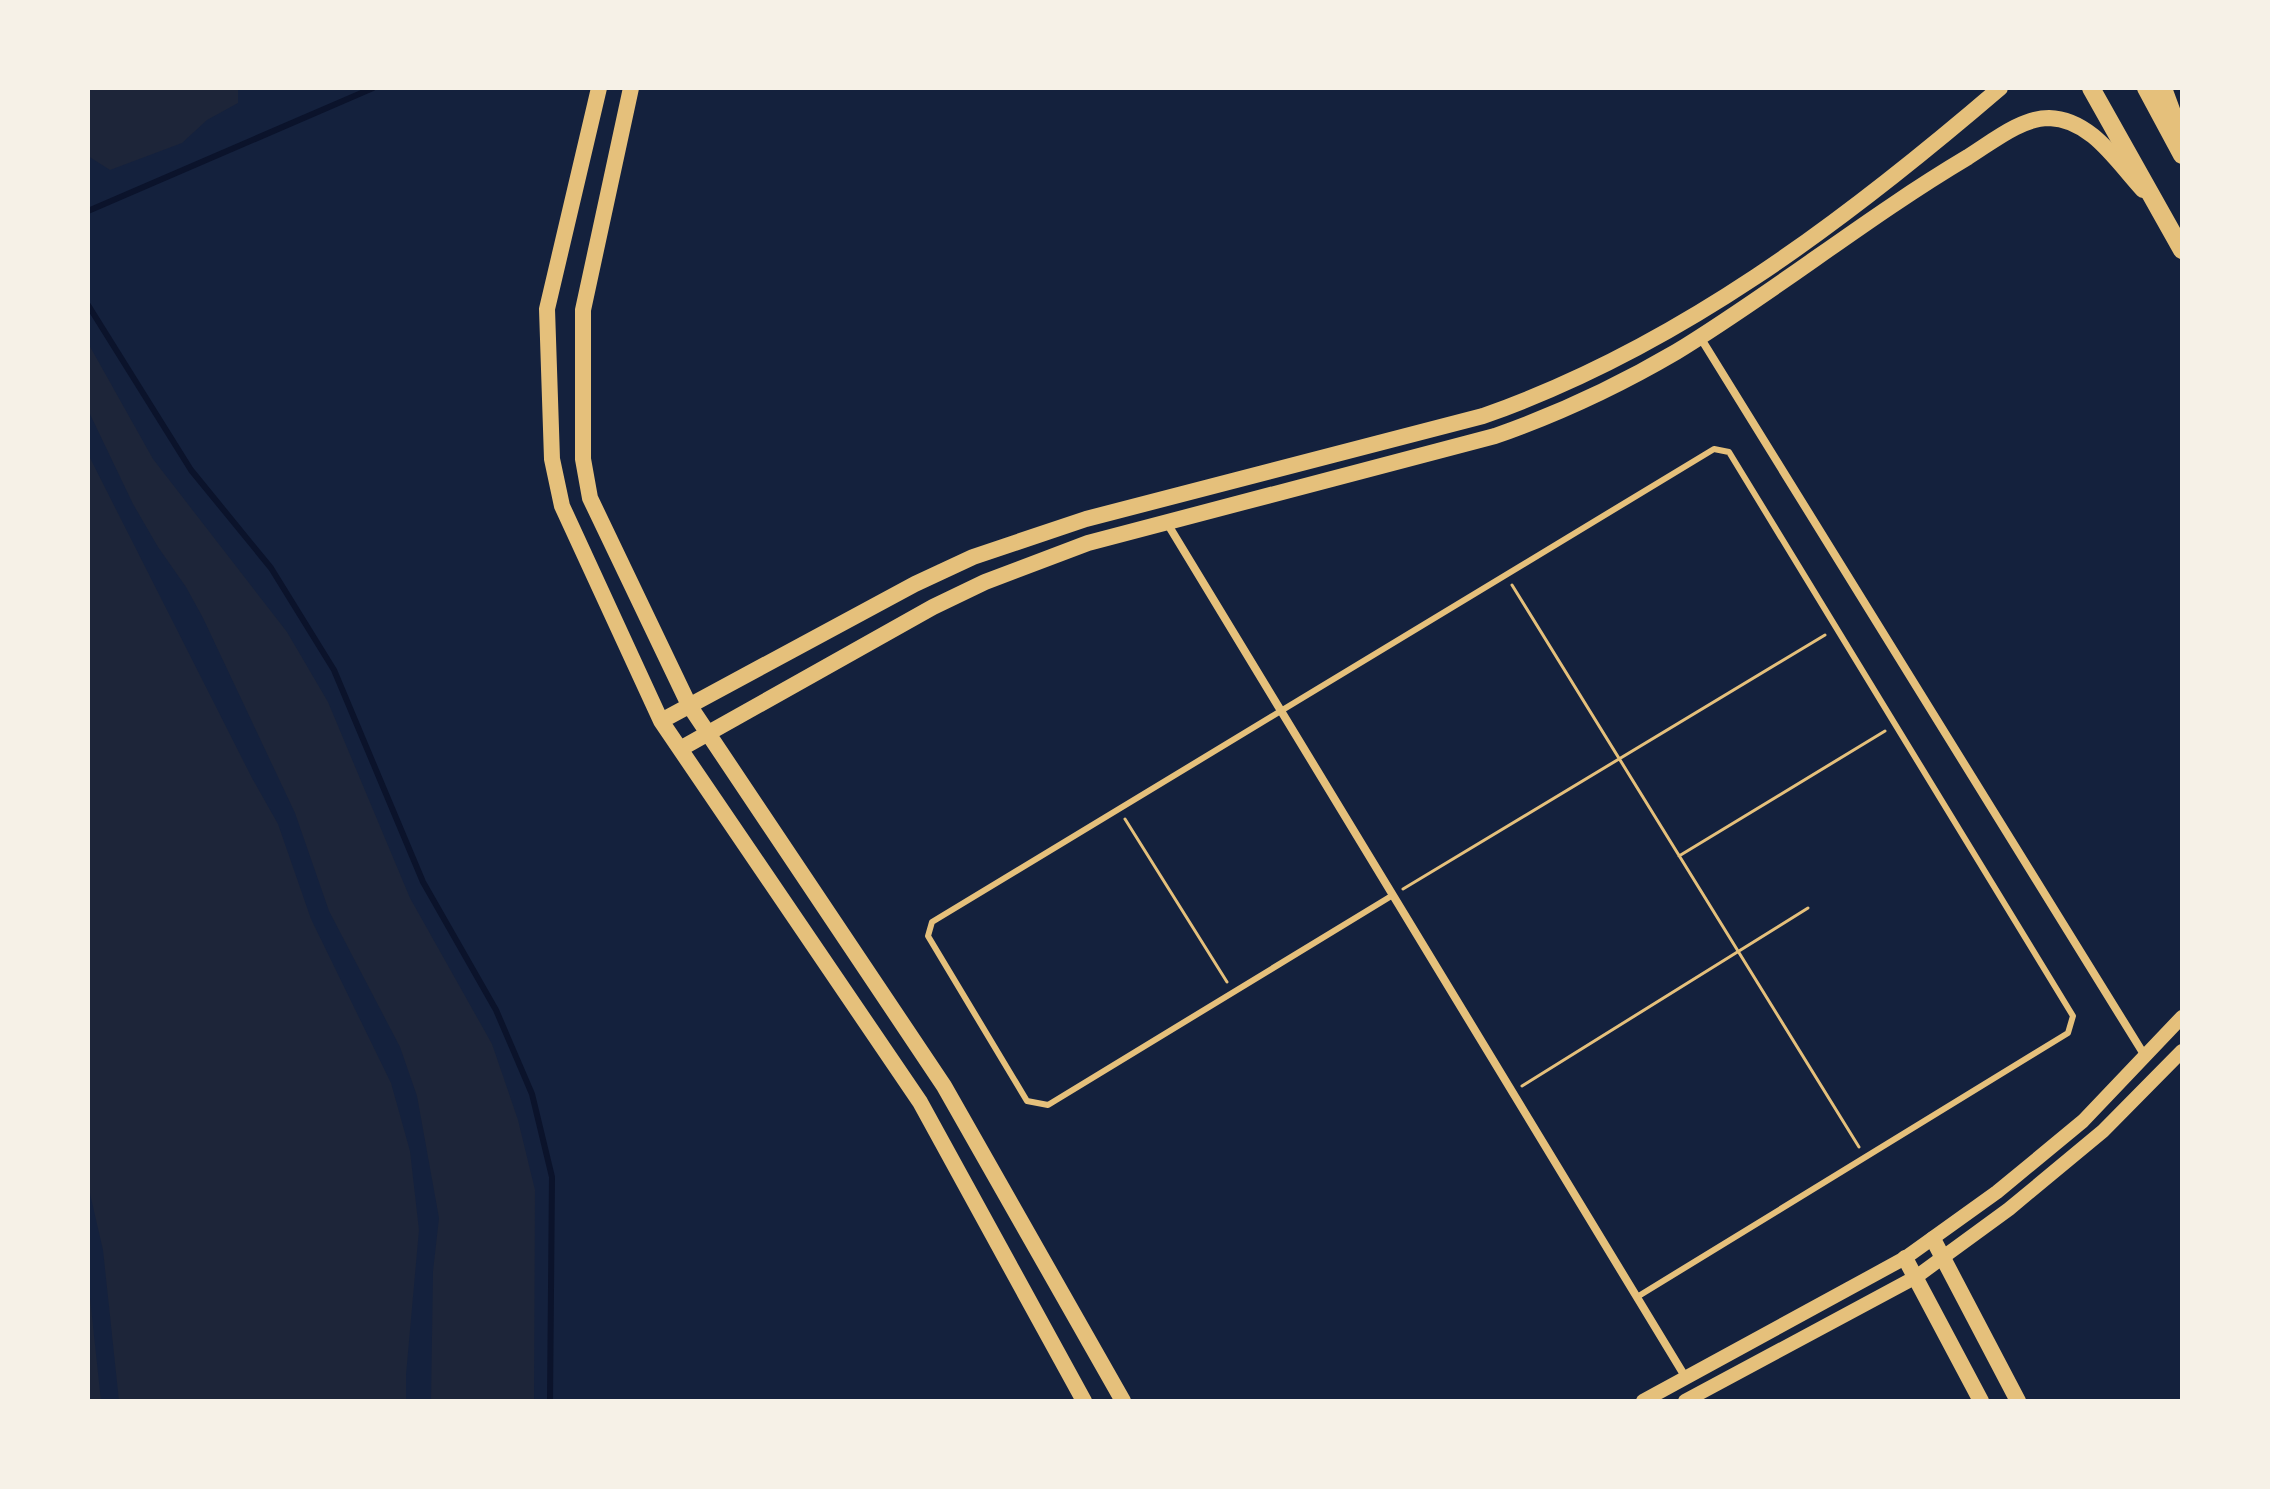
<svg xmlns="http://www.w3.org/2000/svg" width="2270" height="1489" font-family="Commissioner,sans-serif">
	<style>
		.green { fill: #1d2539 }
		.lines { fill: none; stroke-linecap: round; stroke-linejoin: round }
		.stream { stroke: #0b132b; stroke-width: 6 }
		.path { stroke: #e5c07b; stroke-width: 3 }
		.service { stroke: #e5c07b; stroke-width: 6 }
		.minor { stroke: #e5c07b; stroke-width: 8 }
		.tertiary { stroke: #e5c07b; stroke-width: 14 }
		.secondary { stroke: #e5c07b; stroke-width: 16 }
		.primary { stroke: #e5c07b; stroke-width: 18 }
	</style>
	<rect width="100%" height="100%" fill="#14213d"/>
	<path class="green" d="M88,88H238V103L207,120L182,143L110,170L88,156Z
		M88,343L153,459L287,632L328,702L410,898L492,1044L518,1120L535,1190L534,1401H431L433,1271L439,1218L417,1096L400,1047L329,911L295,813L203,618L186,587L158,547L133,504L88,410Z
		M88,454L252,778L278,824L311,919L391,1083L410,1151L419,1230L406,1375V1401H119L103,1250L88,1185Z
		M88,1279L101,1401H88Z"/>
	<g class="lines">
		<path class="stream" d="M88,211L373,88
			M88,305L191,470L271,568L334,670L423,882L496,1010L532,1094L552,1177L550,1401"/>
		<path class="path" d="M1512,585L1859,1147
			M1125,819L1227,982
			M1679,856L1885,731
			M1403,889L1825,635
			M1522,1086L1808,908"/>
		<path class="service" d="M1393,895L1048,1105L1027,1101L928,936L932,922L1714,449L1729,452L2073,1016L2068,1033L1637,1297"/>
		<path class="minor" d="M1700,337L2145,1056
			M1167,523L1686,1378"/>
		<path class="tertiary" d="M1643,1401L1905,1258L1997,1192L2083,1121L2182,1017
			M1685,1401L1916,1277L2009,1209L2103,1131L2182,1051"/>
		<path class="secondary" d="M599,88L547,309L552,459L562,506L661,721L920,1102L1084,1401
			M631,88L583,310V459L590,498L689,705L944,1086L1123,1401
			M2164,88L2182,137
			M661,721L915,584L973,557L1086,519L1483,416C1677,348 1845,221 2000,88
			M680,749L933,607L985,582L1088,543L1495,436C1558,414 1618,386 1676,352C1776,291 1867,217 1968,157C1992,142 2021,118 2049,118C2091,119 2117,162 2143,190
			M1933,1239L2018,1401
			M1905,1258L1981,1401"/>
		<path class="primary" d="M2091,88L2182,250
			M2146,88L2182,155"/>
	</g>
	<rect width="2270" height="1489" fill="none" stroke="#f6f1e7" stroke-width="180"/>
</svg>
